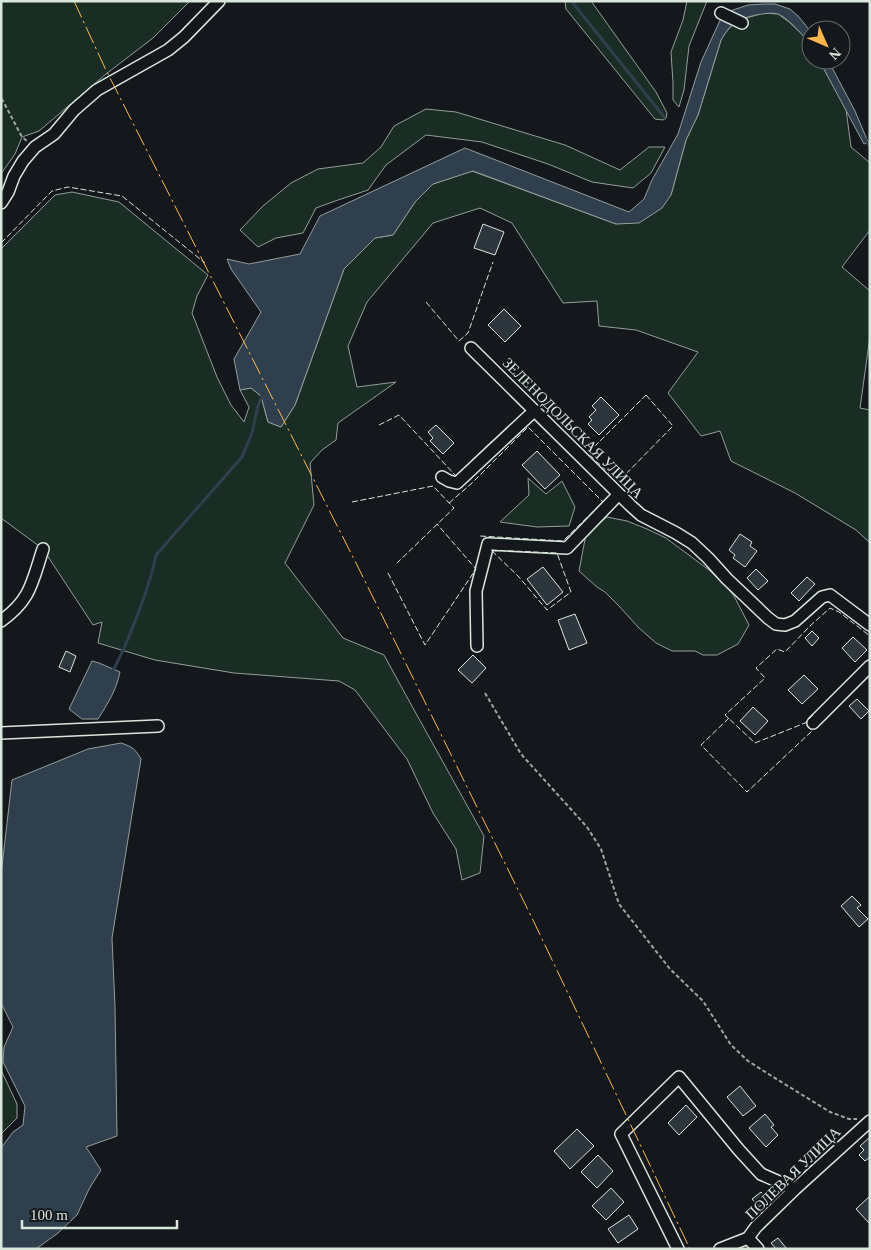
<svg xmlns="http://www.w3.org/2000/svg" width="871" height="1250" font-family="Georgia,serif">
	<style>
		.green { fill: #1a2d24; stroke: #939e99 }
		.water { fill: #2f3f4d; stroke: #939e99 }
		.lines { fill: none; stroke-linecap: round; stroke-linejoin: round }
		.stream { stroke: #2f3f4d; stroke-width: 3 }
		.building { fill: #2c363c; stroke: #d8e6dc }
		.minor-casing { stroke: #d8e6dc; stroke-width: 14 }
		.path { stroke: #9da8a2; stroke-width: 2; stroke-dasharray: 4 2.5; stroke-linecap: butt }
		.minor { stroke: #14181c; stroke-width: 11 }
		.fence { stroke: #d8e6dc; stroke-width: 1; stroke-dasharray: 6 2.5; stroke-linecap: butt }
		.power { stroke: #ffb74d; stroke-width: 1; stroke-dasharray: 18 4 2.5 4; stroke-linecap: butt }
		.labels { text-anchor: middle; stroke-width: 4; stroke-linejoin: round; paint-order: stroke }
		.street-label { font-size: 15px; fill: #d8e6dc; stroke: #14181c }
	</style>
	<rect width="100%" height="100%" fill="#14181c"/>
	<path class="green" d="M1,1H190L153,38L106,74L39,131L22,137L15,154L1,174Z
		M565,1H591L656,92L667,113L666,118L663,120L655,119L566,9Z
		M687,1H707L689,46L684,90L679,107L673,100V83L671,52L683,20Z
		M763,13L778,14L789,22L806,38L811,46V60H819L846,109L851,147L870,163V230L842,267L870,291V336L860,408L870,410V543L856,530L795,493L731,461L720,431L701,436L668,393L698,352L636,330L599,326L597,301L563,303L512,223L480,208L433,223L367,302L348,346L357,387L396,382L338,423L336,440L322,450L310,463L314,505L285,563L343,638L384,655L413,708L484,836L480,873L462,880L456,849L433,813L407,759L355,690L339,681L234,673L155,660L98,643L102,622L93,625L43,549L1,518V249L55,195L72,192L119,202L208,275L197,296L192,313L217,377L231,405L244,422L249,407L240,390L251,388L261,396L268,422L281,427L295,405L344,269L375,238L393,235L415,202L433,184L472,171L616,224L671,195L686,140L698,115L721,40C733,19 742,20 763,13Z
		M426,109L456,112L565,145L620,170L649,147H665L651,173L633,188L592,182L548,164L482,142L426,135L386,165L368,190L338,200L316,208L303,233L276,238L258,247L240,230L263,206L291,183L318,169L363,163L381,147L394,126Z
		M528,478L546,494L562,481L575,507L569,526L537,527L500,522L529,495Z
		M607,517L627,521L647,529L666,538L709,570L726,586L734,596L749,625L738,644L717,655H703L695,651H672L656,643L639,628L618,605L605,592L597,587L579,571L586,534Z
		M1,1070L17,1104V1118L1,1134Z"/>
	<path class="water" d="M765,4H775L790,9L799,17L811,32V46C806,38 787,17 778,14C769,11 743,17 736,22C729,27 725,33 721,40L698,115L686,140L671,195L662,208L639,223L616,224L473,171L433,184L415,202L393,235L375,238L344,269L295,405L281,427L268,422L261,396L251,388L240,390L234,359L261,312L231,269L227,259L249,264L300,254L320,216L465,148L629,212L644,199L652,180L678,134L701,62L722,16L730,11L748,5Z
		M819,60H828L855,111L868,142L864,144Z
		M92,661L99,663L120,672C116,691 108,703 98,719H82L69,709Z
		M121,743C133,747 135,749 141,759L112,938L115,1007L117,1136L86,1147L101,1170L89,1189L77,1215L58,1233L36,1249H1V1148L13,1132L23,1125L25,1106L3,1062L4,1047L13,1027L1,1003V875L12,780L88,749Z"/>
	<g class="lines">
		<path class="stream" d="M573,1V3L664,117
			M865,139L870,147
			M112,672C122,655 129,637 136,619C144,598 152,577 156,555L242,457L252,433L258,406L263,393"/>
	</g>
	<path class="building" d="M483,224L504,232L495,255L474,248Z
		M504,309L521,326L505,342L488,325Z
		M601,397L619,415L599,435L588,424L592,420L589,417L596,410L592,406Z
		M436,425L454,443L443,454L430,441L433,438L428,432Z
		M537,451L560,475L545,489L522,465Z
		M740,534L752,542L750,546L757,551L745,567L733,558L735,555L729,550Z
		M543,567L563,592L547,605L527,579Z
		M756,569L768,581L758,590L747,578Z
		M807,577L815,584L799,601L791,593Z
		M575,614L587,643L569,650L558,620Z
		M812,631L819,638L812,646L805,638Z
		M853,637L867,650L855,662L842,648Z
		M66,651L76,656L70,672L59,667Z
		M473,655L486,668L472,683L458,670Z
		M804,675L818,689L802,704L788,690Z
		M857,699L869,711L861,719L849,706Z
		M753,707L768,721L755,735L740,721Z
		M852,896L861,905L857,908L868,919L859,927L841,906Z
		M740,1086L756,1106L743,1116L727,1097Z
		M686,1105L697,1117L679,1135L668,1123Z
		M765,1114L774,1125L771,1127L778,1135L766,1147L749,1128Z
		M577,1129L594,1146L570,1169L554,1151Z
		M870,1137V1157L865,1161L859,1155L864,1150L860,1146Z
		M598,1155L613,1171L597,1188L581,1172Z
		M611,1188L624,1202L606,1220L592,1206Z
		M761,1192L768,1200L759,1207L752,1199Z
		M870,1196V1224L856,1209Z
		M629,1215L638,1229L618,1243L608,1229Z
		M778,1238L787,1249H776L771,1243Z"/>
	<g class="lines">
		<g class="minor-casing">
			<path id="minor" d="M721,13L742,23
				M1,203L8,192L14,176L23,161L35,147L54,134L74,110L97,90L168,50L184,37L219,1
				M471,348L631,506L641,515L676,533L692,543L708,558L727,579L768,618L776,624L785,625L795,621L822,597L830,595L870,625
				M442,477L449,481L457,483L534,411
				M1,621C31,600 32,582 43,549
				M477,646L476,591L488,544L567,548L619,494
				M813,723L870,666
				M1,733L158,726
				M678,1249L621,1134L679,1077L739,1150L761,1174L795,1189
				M720,1249L748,1238
				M758,1249L748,1238L756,1227L795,1189L870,1121"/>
		</g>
		<path class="path" d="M1,99L3,101L22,137L27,141
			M485,693L521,754L587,827L601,849L619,904L670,969L703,1001L731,1045L748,1061L770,1075L830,1112L849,1119H857"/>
		<use href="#minor" class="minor"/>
		<path class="fence" d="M1,243L52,191L68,187L122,196L205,263
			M426,302L459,341L468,333L493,262
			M646,395L673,426L618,482L588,453Z
			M379,425L399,415L456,476L492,441
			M352,502L433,486L454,508L397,563
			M449,503L471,484L528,427L603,502L563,541L480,536
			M491,550L557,553L571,592L547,610L518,576Z
			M388,573L425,645L476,569L437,524
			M813,715L805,723L755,743L725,715L765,678L756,668L777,649L785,652L810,626L830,608L839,612L870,636
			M729,718L701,745L747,792L812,731L805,723"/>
		<path class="power" d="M74,1L105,68L357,565L533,920L690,1249"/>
	</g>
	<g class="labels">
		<g class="street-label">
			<text transform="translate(573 428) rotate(45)" y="5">ЗЕЛЕНОДОЛЬСКАЯ УЛИЦА</text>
			<text transform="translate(793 1173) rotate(-44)" y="5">ПОЛЕВАЯ УЛИЦА</text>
		</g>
	</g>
	<rect width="871" height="1250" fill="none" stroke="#d8e6dc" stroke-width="5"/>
	<g transform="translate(826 45) rotate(135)"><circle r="24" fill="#14181c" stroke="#626a69"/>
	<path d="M0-4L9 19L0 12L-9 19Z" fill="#ffb74d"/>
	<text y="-8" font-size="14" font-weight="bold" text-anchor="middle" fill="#d8e6dc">N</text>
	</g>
	<path d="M22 1220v8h155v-8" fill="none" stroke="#d8e6dc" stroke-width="2.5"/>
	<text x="30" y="1220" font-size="15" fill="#d8e6dc" stroke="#14181c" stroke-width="4" paint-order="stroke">100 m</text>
</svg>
